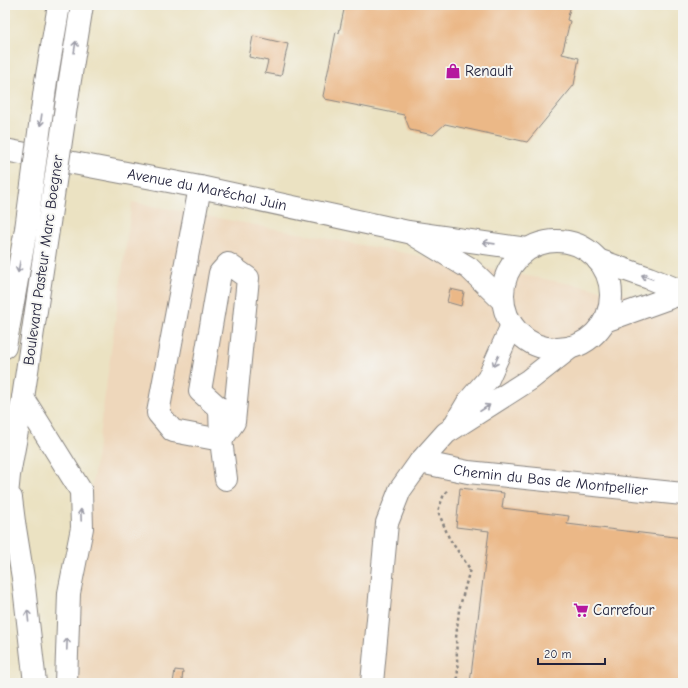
<svg xmlns="http://www.w3.org/2000/svg" width="688" height="688" font-family="'Comic Neue',sans-serif">
	<style>
		.built { fill: #eed7bb }
		.building { fill: #ebb887 }
		.lines { fill: none; stroke-linecap: round; stroke-linejoin: round }
		.minor-casing { stroke: #86827e; stroke-width: 24 }
		.major-casing { stroke: #86827e; stroke-width: 24 }
		.path { stroke: #86827e; stroke-width: 2.5; stroke-dasharray: 3 3; stroke-linecap: butt }
		.minor { stroke: #fff; stroke-width: 22 }
		.major { stroke: #fff; stroke-width: 22 }
		.major-bridge-casing { stroke: #86827e; stroke-width: 24; stroke-linecap: butt }
		.major-bridge { stroke: #fff; stroke-width: 22 }
		.oneway { stroke: #9c9ca7 }
		.labels { text-anchor: middle; stroke-width: 4; stroke-linejoin: round; paint-order: stroke }
		.poi-label { font-size: 15px; fill: #22223b; stroke: #f6f6f2; text-anchor: start }
		.street-label { font-size: 15px; fill: #22223b; stroke: #f6f6f2 }
	</style>
	<rect width="100%" height="100%" fill="#f6f6f2"/>
	<filter id="ink" filterUnits="userSpaceOnUse"><feTurbulence type="fractalNoise" baseFrequency=".025" numOctaves="2"/><feDisplacementMap in="SourceGraphic" scale="8" xChannelSelector="R" yChannelSelector="G"/><feConvolveMatrix kernelMatrix="1 2 1 2 8 2 1 2 1" color-interpolation-filters="sRGB"/></filter>
	<filter id="wash" filterUnits="userSpaceOnUse"><feTurbulence type="fractalNoise" baseFrequency=".012" numOctaves="4" result="noise"/><feDisplacementMap in="SourceGraphic" scale="16" xChannelSelector="R" yChannelSelector="G"/><feGaussianBlur stdDeviation="0.9" result="paint"/><feColorMatrix in="noise" values="0 0 0 0 0 0 0 0 0 0 0 0 0 0 0 0 0 1.4 0 .05"/><feComposite in="paint" operator="in"/></filter>
	<g filter="url(#wash)">
		<rect width="100%" height="100%" fill="#ebe2c2"/>
		<path class="built" d="M132,202L683,305V683H74L81,565Z"/>
		<g id="blocks">
			<path class="building" d="M345,5H571L567,20L570,21L562,54L579,58L574,85L527,142L445,124L433,135L410,130L404,115L325,99L323,96L336,32L339,33Z
				M253,36L288,44L281,76L265,73L268,61L249,57Z
				M450,289L464,292L461,306L447,302Z
				M460,488L504,493L502,508L569,516L567,524L683,538V683H470L489,531L456,527Z
				M175,670L183,671L182,680L198,683H173Z"/>
		</g>
	</g>
	<g filter="url(#ink)">
		<use href="#blocks" fill-opacity="0" stroke="#86827e" stroke-width="1"/>
		<g class="lines">
			<g class="minor-casing">
				<g id="minor">
					<path id="s1" d="M5,150L200,187L408,232L527,249"/>
					<path d="M200,187L158,413L173,431L221,440L226,479"/>
					<path d="M416,236L469,268L503,301"/>
					<circle cx="557" cy="295" r="54"/>
					<path d="M598,260L649,278L683,292"/>
					<path d="M228,264L248,278L234,422L221,440L220,409L200,391L220,273Z"/>
					<path d="M605,321L683,293"/>
					<path d="M23,398L81,491L82,528L69,593L66,683"/>
					<path d="M455,424L468,402L488,379L512,325"/>
					<path id="s2" d="M420,462L468,472L683,494"/>
					<path d="M372,683L387,523L400,490L420,462L446,433L529,380L571,347"/>
				</g>
			</g>
			<g class="major-casing">
				<path id="major" d="M46,81L59,5
					M69,86L82,5
					M5,347L26,229
					M11,498L14,522L23,578L35,683
					M5,516L9,475L23,398L48,230"/>
			</g>
			<path class="path" d="M447,491L444,494L438,511L449,538L470,569L459,610L456,638L458,677L456,683"/>
			<use href="#minor" class="minor"/>
			<use href="#major" class="major"/>
			<g class="major-bridge-casing">
				<path id="major-bridge" d="M26,229L46,81
					M48,230L69,86"/>
			</g>
			<use href="#major-bridge" class="major-bridge"/>
		</g>
		<defs><path id="oneway-shaft" d="M-6 0H5M1.5-3L5.5 0L1.5 3" fill="none" stroke-width="1.6" stroke-linecap="round" stroke-linejoin="round"/></defs>
		<g class="oneway">
			<use href="#oneway-shaft" transform="translate(75 47) rotate(-81)"/>
			<use href="#oneway-shaft" transform="translate(41 120) rotate(98)"/>
			<use href="#oneway-shaft" transform="translate(489 243) rotate(-172)"/>
			<use href="#oneway-shaft" transform="translate(19 267) rotate(100)"/>
			<use href="#oneway-shaft" transform="translate(647 277) rotate(-160)"/>
			<use href="#oneway-shaft" transform="translate(496 361) rotate(115)"/>
			<use href="#oneway-shaft" transform="translate(485 408) rotate(-33)"/>
			<use href="#oneway-shaft" transform="translate(81 515) rotate(-92)"/>
			<use href="#oneway-shaft" transform="translate(28 616) rotate(-96)"/>
			<use href="#oneway-shaft" transform="translate(67 644) rotate(-88)"/>
		</g>
	</g>
	<defs>
		<g id="shop-bare" transform="scale(1.2)"><path d="M-5-2.5h2.3a2.7 3.5 0 0 1 5.4 0H5L5.5 6h-11ZM-1.5-2.5h3a1.5 2.3 0 0 0-3 0Z" fill="#b5179e" stroke="#f6f6f2" stroke-width="2.5" paint-order="stroke"/></g>
		<g id="supermarket-bare" transform="scale(1.2)"><path d="M-6-5.5h2.5l.6 2H6L4.5 2H-2.5L-4.4-4H-6ZM-1.5 3.2a1.3 1.3 0 1 0 .1 0ZM3 3.2a1.3 1.3 0 1 0 .1 0Z" fill="#b5179e" stroke="#f6f6f2" stroke-width="2.5" paint-order="stroke"/></g>
	</defs>
	<g fill-rule="evenodd">
		<use href="#shop-bare" x="453" y="71"/>
		<use href="#supermarket-bare" x="581" y="610"/>
	</g>
	<g class="labels">
		<g class="poi-label">
			<text x="465" y="76">Renault</text>
			<text x="593" y="615">Carrefour</text>
		</g>
		<g class="street-label">
			<text dy="5" stroke="none"><textPath href="#s1" startOffset="206">Avenue du Maréchal Juin</textPath></text>
			<text transform="translate(43 260) rotate(-82)" y="5">Boulevard Pasteur Marc Boegner</text>
			<text dy="5" stroke="none"><textPath href="#s2" startOffset="132">Chemin du Bas de Montpellier</textPath></text>
		</g>
	</g>
	<rect width="688" height="688" fill="none" stroke="#f6f6f2" stroke-width="20"/>
	<path d="M538 658v6h67v-6" fill="none" stroke="#22223b" stroke-width="2"/>
	<text x="544" y="658" font-size="12" fill="#22223b" stroke="#f6f6f2" stroke-width="3" paint-order="stroke">20 m</text>
</svg>
